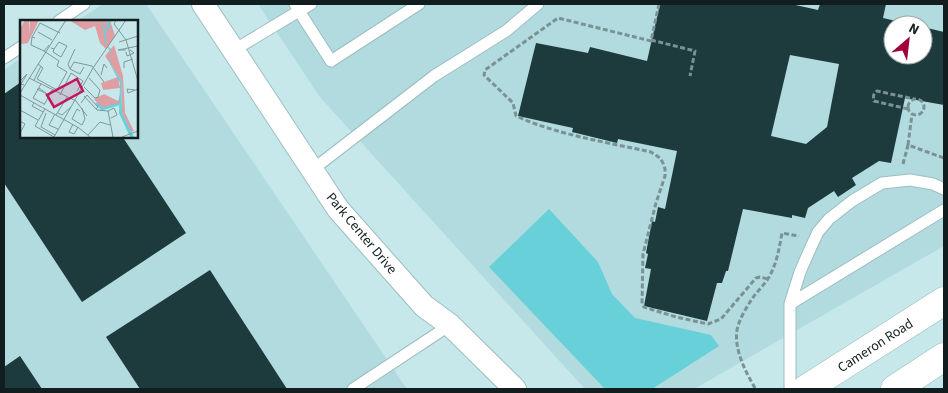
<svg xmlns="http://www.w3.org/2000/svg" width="948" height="393" font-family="'Source Sans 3',sans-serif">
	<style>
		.built { fill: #b1dbdf; fill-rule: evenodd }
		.water { fill: #67d0d9 }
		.building { fill: #1d3a3c; fill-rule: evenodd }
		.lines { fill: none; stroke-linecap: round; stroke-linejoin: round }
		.lane-casing { stroke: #9dbdc0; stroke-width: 13 }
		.street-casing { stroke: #9dbdc0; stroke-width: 24 }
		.secondary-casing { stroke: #9dbdc0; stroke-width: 29 }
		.path { stroke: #7a9294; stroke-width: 3; stroke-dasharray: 5 2.5; stroke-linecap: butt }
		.lane { stroke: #fff; stroke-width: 11 }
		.street { stroke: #fff; stroke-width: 22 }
		.secondary { stroke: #fff; stroke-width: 28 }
		.labels { text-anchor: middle; stroke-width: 5; stroke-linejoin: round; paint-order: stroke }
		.street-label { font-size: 14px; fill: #111d1e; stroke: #fff }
		.inset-river { fill: none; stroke: #67d0d9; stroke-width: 2.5 }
		.inset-road { fill: none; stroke: #7e9799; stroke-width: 1 }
		.view { fill: #c2185b; fill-opacity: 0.15; stroke: #c2185b; stroke-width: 2.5 }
		.inset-edge { fill: none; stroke: #111d1e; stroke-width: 2.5 }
	</style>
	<rect width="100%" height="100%" fill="#c7e8eb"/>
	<path class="built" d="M103,4H146L407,389H4V70L21,58V136H136V21H77Z
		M258,4H944V246L694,389H585L319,96ZM893,25H923V55H893Z"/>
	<path class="water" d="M549,209L598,262L612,294L635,318L711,335L719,346L652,389H605L489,267Z"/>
	<path class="building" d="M660,4H791L818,10L820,4H886L883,18L913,25H893V55H923V27L944,32V105L905,98L891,163L879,161L852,178L856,185L838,197L834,191L808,208L805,218L792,215V218L743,209L728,271H726L722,283H717L707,321L644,306L651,269L645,268L648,254L646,253L652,221L655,222L658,207L665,209L677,151L618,139L617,143L572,132L573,128L518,116L536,43L588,53L590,47L647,61ZM790,55L839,64L827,127L806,144L771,136Z
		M21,82V136H122L186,233L82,302L4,183V94Z
		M210,270L219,284L287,389H140L106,337Z
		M20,356L42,389H4V367Z"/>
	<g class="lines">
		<g class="lane-casing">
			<path id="lane" d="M295,4L299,11L311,4
				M59,21L84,4
				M234,50L299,11L331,61L419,4
				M4,58L21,47
				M312,170L434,76L506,31L538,4
				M790,304L944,210
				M353,389L450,325
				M790,389V304L800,272L811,247L818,232L829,219L852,201L882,183L910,180L933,184L944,189"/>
		</g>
		<g class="street-casing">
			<path id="street" d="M203,4L338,209L424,306L450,325L515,389"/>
		</g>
		<g class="secondary-casing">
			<path id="secondary" d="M806,389L944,301
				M895,389L944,357"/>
		</g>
		<path class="path" d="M659,4L651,41L558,18L485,70L484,75L513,103L516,116C558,135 606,142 651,152L660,158L663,163L665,169V176L656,203L643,254L642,304L644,307L676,317L708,324L721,319L756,278L760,277L768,279
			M651,40L695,51L690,76
			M908 107a8 8 0 1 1 16 0a8 8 0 1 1-16 0Z
			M908,109L874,101C873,96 873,94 877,91L914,99
			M908,145L912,114
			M903,164L908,145L944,158
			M755,388C745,371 734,349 737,330C739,320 745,310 750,302C755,293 764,286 769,277C777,263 779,249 782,233L799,236"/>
		<use href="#lane" class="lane"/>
		<use href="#street" class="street"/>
		<use href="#secondary" class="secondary"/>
	</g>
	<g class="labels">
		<g class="street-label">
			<text transform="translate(362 233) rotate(50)" y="5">Park Center Drive</text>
			<text transform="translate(875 345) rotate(-33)" y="5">Cameron Road</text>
		</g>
	</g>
	<g transform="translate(20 20)">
		<rect width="118" height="118" fill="#c7e8eb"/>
		<path d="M5,0H9V15L10,0H19L8,23L3,24L0,23V9ZM49,0H90L95,16L86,29L80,23L75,6L65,10ZM94,25L103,56L105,93L114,111L111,112L102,93L101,60L85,36ZM98,57L100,68L83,70L81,63ZM84,74L98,81L100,75V84L82,88L74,79Z" fill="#df9da4"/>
		<path d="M79,0L86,10V25L91,29V45L101,60L102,93L114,117H110L99,93L100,63L90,44L91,32L85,24L84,10Z" fill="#67d0d9"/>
		<path class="inset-river" d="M85,9L89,7L88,1L93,0M76,83L82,89L99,84"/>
		<path class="inset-road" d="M96,0L94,4L106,20L118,61M18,12L32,20M12,17L11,25L24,31M15,18L12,17L20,3L40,13M99,22L118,16M31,28L34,29L39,22L47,26L41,37L33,32L34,29M106,30H98L118,26M106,32L107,36L114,33L110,30M18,44L23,48L17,59L37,70L47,52L37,46L39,41L24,31L29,25M64,47L60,54L50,49L54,42L72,46L84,62M104,48V42L113,39M50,49L48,44L55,29M81,55L84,44L87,48M9,58L56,81L67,96M14,60L21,46M0,61L7,54L1,64L4,65M21,64L13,78L24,84M64,67L75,78L78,77L80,70L69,58M17,69L27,74L19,68M115,70L107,69L108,73L118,69M0,73L46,0M0,75L59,108L70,117M40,75L51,53L63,61L57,71M64,76L77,90L88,91L94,88L97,95L91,98M14,83L12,86L23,92M61,83L67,75L78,87L76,89M24,85L32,70M25,89L15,106L34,117M0,90L18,100M60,91L57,89L52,99L62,105L65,99L62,88M88,91L93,117M26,93L21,107L35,115M38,93L42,95L51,87M35,94L29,105L38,109M36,95L47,77M0,101L5,104L0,113M53,104L49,112L54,114L58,107M68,115L80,102L90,105M34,117L73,48L106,0M102,117L118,111"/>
		<path class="view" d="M57,59L63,71L34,87L27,75Z"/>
		<rect width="118" height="118" class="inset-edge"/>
	</g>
	<rect width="948" height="393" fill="none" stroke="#111d1e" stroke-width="10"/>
	<g transform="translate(908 40) rotate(28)"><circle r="24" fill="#ffffff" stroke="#a0a5a5"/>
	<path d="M0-4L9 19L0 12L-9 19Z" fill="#a1013a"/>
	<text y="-8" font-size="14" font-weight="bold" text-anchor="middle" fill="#111d1e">N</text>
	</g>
</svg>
